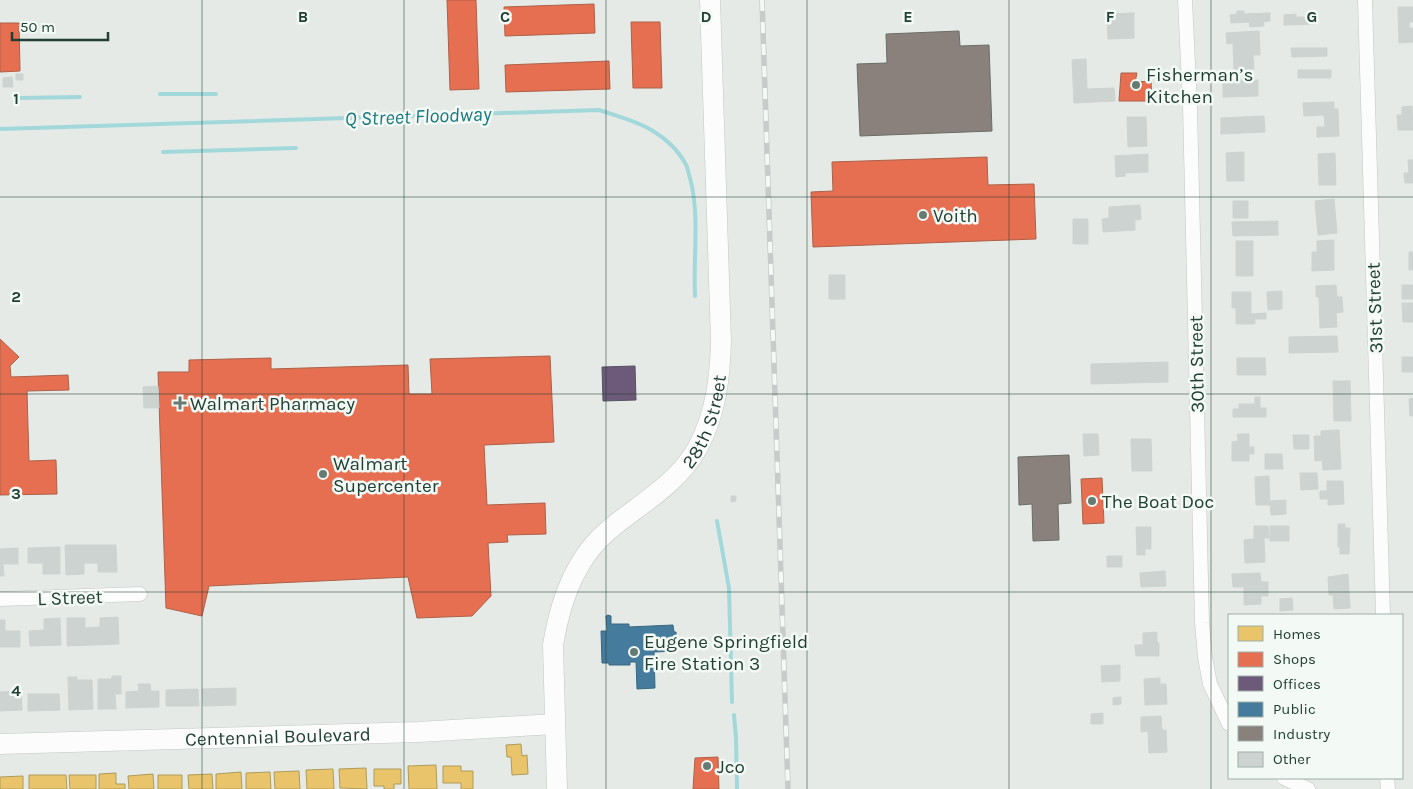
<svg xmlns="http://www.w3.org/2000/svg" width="1413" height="789" font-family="Karla,sans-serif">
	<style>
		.homes { fill: #e9c46a; stroke: #ad9c5a }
		.shops { fill: #e76f51; stroke: #ac6148 }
		.offices { fill: #6d597a; stroke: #565165 }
		.public { fill: #457b9d; stroke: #3a697e }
		.industry { fill: #8a817c; stroke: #6a6d66 }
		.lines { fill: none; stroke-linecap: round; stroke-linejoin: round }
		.stream { stroke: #a3d8da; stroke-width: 4 }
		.building { fill: #cdd3d0; stroke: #cdd3d0 }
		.street-casing { stroke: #c2c7c4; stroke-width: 15 }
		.secondary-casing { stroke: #c0c8c4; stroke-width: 21 }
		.street { stroke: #fbfcfb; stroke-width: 14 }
		.secondary { stroke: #fbfcfb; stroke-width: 20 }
		.rail-casing { stroke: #c7cbc9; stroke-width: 5.5 }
		.rail { stroke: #f3f9f5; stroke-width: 4; stroke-dasharray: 11; stroke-linecap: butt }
		.grid { fill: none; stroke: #213f34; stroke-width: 1; stroke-opacity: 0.55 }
		.poi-dot { fill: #667b73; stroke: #f3f9f5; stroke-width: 2 }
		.labels { text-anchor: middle; stroke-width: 5; stroke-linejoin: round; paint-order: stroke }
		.poi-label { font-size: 19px; fill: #213f34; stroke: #f3f9f5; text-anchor: start }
		.street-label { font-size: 19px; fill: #213f34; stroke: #f3f9f5 }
		.water-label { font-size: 20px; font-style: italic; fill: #18787e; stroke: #f3f9f5 }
		.grid-label { font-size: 16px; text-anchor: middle; font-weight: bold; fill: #213f34; stroke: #f3f9f5; stroke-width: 5; stroke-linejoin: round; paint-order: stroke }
	</style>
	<rect width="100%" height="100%" fill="#e5eae7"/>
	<path class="homes" d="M521,744L522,756L527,755L528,774L512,775L511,757H507L506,745Z
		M436,765L437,789H409L408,766Z
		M443,766H461V771H473V789H461V783H443Z
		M366,768L367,789L340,788L339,769Z
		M333,769L334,789H307L306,770Z
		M374,769H401V784H394V789H384V786H374Z
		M299,771L300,789H275L274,772Z
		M241,772L242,789H216V774Z
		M270,772L271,789H246V773Z
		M116,773V784H125V789H99V774Z
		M153,774L154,789H129L128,776Z
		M212,774L213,789H189L188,775Z
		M29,775H66L67,789H29Z
		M69,775H96V789H70Z
		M158,775H182V789H158Z
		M23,776V789H0V777Z"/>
	<path class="shops" d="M447,0H476L479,89L450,90Z
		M594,4L595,33L505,36L504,7Z
		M631,22H660L662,88H633Z
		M0,23H19L20,71L0,72Z
		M609,61L610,89L506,92L505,65Z
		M1121,73H1137L1135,82L1151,81L1152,101H1119Z
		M987,157L988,185L1034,184L1036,239L813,247L811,192L833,191L832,162Z
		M0,339L19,357L10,366L11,377L68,375L69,390L27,391L29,461L56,460L57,494L0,495Z
		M550,356L554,442L484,445L487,505L545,503L546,534L507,535L508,542L488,543L491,596L472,616L417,618L408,577L209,586L202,616L166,608L158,372H189V360L271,358V369L408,365L409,394H432L430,359Z
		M1102,478L1104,523L1083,524L1081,479Z
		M718,757L719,789H693L695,758Z"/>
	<path class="offices" d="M635,366L636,400L603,401L602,367Z"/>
	<path class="public" d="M608,615L611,616V624H629V627L673,625L674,632H676L677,651L654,652L655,688L637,689L636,662H630V665H609V663H602L601,631H607L606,616Z"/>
	<path class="industry" d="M959,31L960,46L989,45L992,131L860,136L857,64L887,63L886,34Z
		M1069,455L1071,503L1058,504L1059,540L1033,541L1032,504L1019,505L1018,457Z"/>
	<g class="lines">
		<path class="stream" d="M160,94H216
			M18,98L80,97
			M0,129L599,110C617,116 637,121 653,131C665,138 678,150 685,163C688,167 688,173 690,178C700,215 693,257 695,296
			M163,152L296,148
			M717,521L729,588L732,702
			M734,715L736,738L737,789"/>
	</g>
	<path class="building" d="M1398,7H1413V22H1409V28H1413V42L1399,43Z
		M1237,11H1244V14L1270,13V21L1263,22L1264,26L1250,27L1249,22L1231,23L1230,15L1237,14Z
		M1134,13V38L1108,39L1107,14Z
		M1296,14V17H1317V24L1284,25V15Z
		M1259,31L1260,55H1253L1254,69L1234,70L1233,43L1227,44L1226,33Z
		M1291,48H1327V56L1292,57Z
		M1086,59L1087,89L1114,88L1115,101L1074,103L1072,60Z
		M1298,70H1331V78H1298Z
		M16,74H23V80H16Z
		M12,77L13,87H3V78Z
		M1223,80H1258V96L1223,97Z
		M1334,102V109H1338L1339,136L1317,137V127H1325L1324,115L1304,116L1303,103Z
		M1412,106L1413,130H1398L1397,115H1402V107Z
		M1264,116L1265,132L1221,134V118Z
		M1127,117H1146L1147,146L1128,147Z
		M1244,152V181H1227L1226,153Z
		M1335,153L1336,185H1319L1318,154Z
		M1148,154V172L1125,173V176L1116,177L1115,156Z
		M1408,160H1413V183H1405L1404,173H1409Z
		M1334,199L1337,233L1318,235L1315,201Z
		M1233,201H1248V218H1233Z
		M1140,205L1141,219L1135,220V230L1103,232L1102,219L1109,218V207Z
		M1073,219H1088V244H1073Z
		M1278,221V235L1233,236L1232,222Z
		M1334,240V270L1312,271V252H1317V241Z
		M1236,241H1253V276H1236Z
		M1409,252H1413V270H1409Z
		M829,275H845V299H829Z
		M1336,285L1337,297H1342L1343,312L1336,313L1337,327L1320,328L1319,297H1316V286Z
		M1402,285H1413V299H1402Z
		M1282,291V309L1268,310L1267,292Z
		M1232,292H1251V314L1266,313V319H1255V324H1236V308H1232Z
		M1402,303H1413V322H1403Z
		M1337,336L1338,352L1289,353V337Z
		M1402,357H1413V372H1402Z
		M1237,358H1265L1266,375H1237Z
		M1168,362V382L1091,384V364Z
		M1333,381H1350L1351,421H1334Z
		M158,386L159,408H144L143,387Z
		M1255,397H1260V408H1266V417H1233V409H1239V404H1255Z
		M1413,398V416H1410L1409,399Z
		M1339,430L1341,469L1323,470L1322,460L1315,461L1314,436H1321V431Z
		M1083,434H1098L1099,455L1084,456Z
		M1237,434H1249V447H1254V454H1249V461H1232V442L1238,441Z
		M1293,435H1309V449H1294Z
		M1131,439H1151L1152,471H1132Z
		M1265,454H1282L1283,469H1265Z
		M1300,473H1317L1318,489L1301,490Z
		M1269,476L1270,505H1256L1255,477Z
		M1327,481H1343L1344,504L1328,505V499H1320V491H1327Z
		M731,496H736V501L731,502Z
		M1286,500V514L1271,515L1270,501Z
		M1338,524H1345V528H1350L1349,554H1340V547H1338Z
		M1254,526H1268L1269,538H1264L1265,562L1245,563L1244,540L1254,539Z
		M1270,526H1289V541H1270Z
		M1136,527H1151V549H1145V555H1137Z
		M65,545H116L117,572H98V563H84V574L66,575Z
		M60,547V574H43V563H28V548Z
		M18,548V564H3L4,576H0V549Z
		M1107,556H1122V567H1107Z
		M1165,571L1166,586L1141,587L1140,573Z
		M1260,573L1261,582H1268V596H1261V604L1244,605V587H1233L1232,574Z
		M1348,574L1350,608L1334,609L1333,595H1329L1328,577Z
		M1292,598L1293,610L1280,611V599Z
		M118,617L119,644L67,646V618H85V628L100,627V618Z
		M60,618L61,645L30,646L29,631L44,630V619Z
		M0,620H5V631H20V647H0Z
		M1157,632V642L1159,643V656H1136L1135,645H1143V633Z
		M1120,665V681L1102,682L1101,666Z
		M112,676H121V694H115L116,709H98V679H112Z
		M68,677H77V680H92L93,709L69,710Z
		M1160,678V684H1166L1167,704L1145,705L1144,679Z
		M138,684H150L151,691H159V707L126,708V692L139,691Z
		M236,688V705L203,706L202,689Z
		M198,689L199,706H166V690Z
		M21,691L22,710L0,711V692Z
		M28,694H59L60,710L28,711Z
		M1121,697V704L1113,705V698Z
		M1103,713V724H1091V714Z
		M1161,716L1162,730H1166L1167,752L1149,753L1148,731L1141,732V717Z"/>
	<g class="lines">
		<g class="street-casing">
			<path id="street" d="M1185,0L1190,106L1202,623L1205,657L1210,684L1229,724
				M1365,0L1383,615
				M0,599L140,594
				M1284,778L1308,789
				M1387,778L1388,789"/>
		</g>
		<g class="secondary-casing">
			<g id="secondary">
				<path id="s1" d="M0,744L418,732L555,724"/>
				<path id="s2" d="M557,789L553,645C560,602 575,557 610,529C641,503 678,484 698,447C716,413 720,378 721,341L710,0"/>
			</g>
		</g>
		<use href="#street" class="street"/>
		<use href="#secondary" class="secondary"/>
		<g class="rail-casing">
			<path id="rail" d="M762,0L788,789"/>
		</g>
		<use href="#rail" class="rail"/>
	</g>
	<path class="grid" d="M202,0V789M404,0V789M606,0V789M807,0V789M1009,0V789M1211,0V789M0,197H1413M0,394H1413M0,592H1413"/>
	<g class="poi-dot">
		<circle cx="1136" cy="85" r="5"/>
		<circle cx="923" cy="215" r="5"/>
		<path d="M177.5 395.5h5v5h5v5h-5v5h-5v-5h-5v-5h5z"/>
		<circle cx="323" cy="474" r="5"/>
		<circle cx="1092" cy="501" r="5"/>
		<circle cx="634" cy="652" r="5"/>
		<circle cx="707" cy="766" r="5"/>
	</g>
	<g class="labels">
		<g class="poi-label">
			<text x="1146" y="81">Fisherman’s<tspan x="1146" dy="22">Kitchen</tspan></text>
			<text x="933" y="222">Voith</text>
			<text x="190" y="410">Walmart Pharmacy</text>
			<text x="333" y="470">Walmart<tspan x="333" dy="22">Supercenter</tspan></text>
			<text x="1102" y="508">The Boat Doc</text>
			<text x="644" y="648">Eugene Springfield<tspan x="644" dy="22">Fire Station 3</tspan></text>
			<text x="717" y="773">Jco</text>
		</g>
		<g class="street-label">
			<text transform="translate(1374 308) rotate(-92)" y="7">31st Street</text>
			<text transform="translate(1196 364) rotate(-91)" y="7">30th Street</text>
			<text dy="7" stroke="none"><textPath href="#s2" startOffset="424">28th Street</textPath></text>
			<text transform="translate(70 597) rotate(-2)" y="7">L Street</text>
			<text dy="7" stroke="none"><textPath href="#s1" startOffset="278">Centennial Boulevard</textPath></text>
		</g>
		<g class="water-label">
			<text transform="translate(418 116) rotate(-2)" y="7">Q Street Floodway</text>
		</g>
	</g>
	<g class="grid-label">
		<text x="303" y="22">B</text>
		<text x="505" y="22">C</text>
		<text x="706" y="22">D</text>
		<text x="908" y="22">E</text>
		<text x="1110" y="22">F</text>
		<text x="1312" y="22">G</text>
		<text x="16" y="104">1</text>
		<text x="16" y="302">2</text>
		<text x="16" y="499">3</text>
		<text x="16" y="696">4</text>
	</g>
	<rect x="1228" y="614" width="175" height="165" fill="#f3f9f5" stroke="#9fafa8"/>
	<rect x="1238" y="626" width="25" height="15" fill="#e9c46a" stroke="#9fafa8"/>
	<text x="1273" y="639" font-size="15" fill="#213f34">Homes</text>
	<rect x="1238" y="652" width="25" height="15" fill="#e76f51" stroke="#9fafa8"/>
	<text x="1273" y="664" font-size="15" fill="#213f34">Shops</text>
	<rect x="1238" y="676" width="25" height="15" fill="#6d597a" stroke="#9fafa8"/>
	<text x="1273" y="689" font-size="15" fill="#213f34">Offices</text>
	<rect x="1238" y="702" width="25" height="15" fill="#457b9d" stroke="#9fafa8"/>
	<text x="1273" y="714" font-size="15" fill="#213f34">Public</text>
	<rect x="1238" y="726" width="25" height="15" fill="#8a817c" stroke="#9fafa8"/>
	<text x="1273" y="739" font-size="15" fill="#213f34">Industry</text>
	<rect x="1238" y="752" width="25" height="15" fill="#cdd3d0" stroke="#9fafa8"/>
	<text x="1273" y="764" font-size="15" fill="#213f34">Other</text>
	<path d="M12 32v8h96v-8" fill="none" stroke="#213f34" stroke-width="2.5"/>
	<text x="20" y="32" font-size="15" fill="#213f34" stroke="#f3f9f5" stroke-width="4" paint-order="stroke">50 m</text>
</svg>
